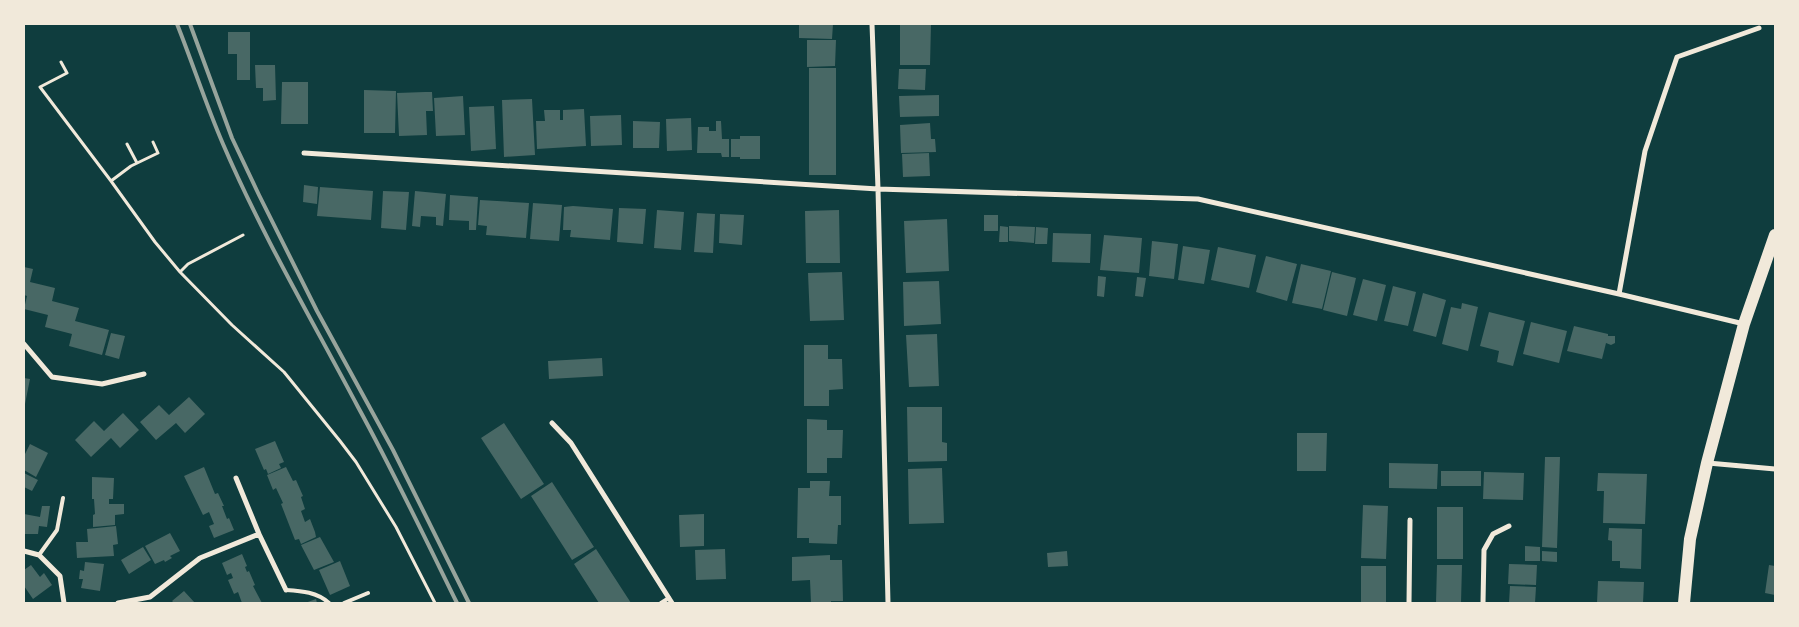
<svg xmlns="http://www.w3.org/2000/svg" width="1799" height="627" font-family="Karla,sans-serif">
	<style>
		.building { fill: #486865 }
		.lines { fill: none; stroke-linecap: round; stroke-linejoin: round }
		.path { stroke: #f1e9da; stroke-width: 3 }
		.service { stroke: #f1e9da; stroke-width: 4 }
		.minor { stroke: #f1e9da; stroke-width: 5 }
		.primary { stroke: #f1e9da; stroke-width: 12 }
		.rail { stroke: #97a49c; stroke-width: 4 }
	</style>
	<rect width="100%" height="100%" fill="#0f3d3e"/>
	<path class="building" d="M799,24H833L832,39L799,38Z
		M900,24H931L930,65H900Z
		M228,32H250V80H237V54H228Z
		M807,40H836L835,66L807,67Z
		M255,65H275L276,100L263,101V88H256Z
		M809,68H836V175H809Z
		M899,69H926L925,90L898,89Z
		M282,82H308V124H281Z
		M364,90L396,91L395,133H364Z
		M425,92H432L433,111H426L427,135L399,136L397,93Z
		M939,95V116L900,117L899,96Z
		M463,96L465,135L436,136L434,98Z
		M532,99L535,155L504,157L502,100Z
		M494,106L496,149L471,151L469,107Z
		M584,109L586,146L537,149L536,121H545L544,110H560V120H563V110Z
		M621,115L622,145L591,146L590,116Z
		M691,118L692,150L667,151L666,119Z
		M633,121L660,122L659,148H633Z
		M716,121H721L722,139H729V157H722L721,153H697L698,127H709V131H716Z
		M930,123L931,139H935L936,152L901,153L900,125Z
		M740,136H760V159H740V157H731V139H740Z
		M929,153L930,176L903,177L902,154Z
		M304,185L318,187L317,204L303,202Z
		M320,187L373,191L371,220L317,216Z
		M383,191L409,192L406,230L381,228Z
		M415,191L446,194L443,226L436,225V217L421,216L420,227L412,226Z
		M450,195L478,197L476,230H469V221L449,220Z
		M480,200L529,203L526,238L486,235L487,226L478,225Z
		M533,203L562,205L559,241L530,239Z
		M573,206L613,209L610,240L570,237L571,230H563L564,207Z
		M619,208L646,209L643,244L617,242Z
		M657,210L684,212L681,250L654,248Z
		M839,210L840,263H806L805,211Z
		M697,213L715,214L713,253L694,252Z
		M720,214L744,215L742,245L719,243Z
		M984,215H998V231H984Z
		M947,219L949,271L906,273L904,221Z
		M1000,226L1008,227V242H999Z
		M1009,226L1035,227L1034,243L1009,241Z
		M1036,227L1048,228L1047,244H1035Z
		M1053,233L1091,234L1090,263L1052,262Z
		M1104,235L1142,238L1139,273L1100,270Z
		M1152,241L1178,244L1174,279L1149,276Z
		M1183,246L1210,250L1204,284L1178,280Z
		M1218,247L1256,255L1249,288L1211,280Z
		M1266,256L1297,264L1287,301L1256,292Z
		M1301,264L1331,271L1322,309L1292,303Z
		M24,267L33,269L30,282L55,288L52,301L79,308L75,321L109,330L102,355L69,346L72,334L45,327L48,315L24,309L27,296L24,295Z
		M842,272L844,320L810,321L808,273Z
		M1332,272L1356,278L1347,316L1323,310Z
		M1098,276L1106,277L1104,297L1097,296Z
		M1137,277L1146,278L1143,297L1135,296Z
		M1363,279L1386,285L1377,321L1353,315Z
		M939,281L941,324L904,326L903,282Z
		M1393,286L1416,292L1408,326L1384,321Z
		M1423,293L1446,300L1436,337L1413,331Z
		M1462,303L1478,307L1468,351L1442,344L1451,307L1461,309Z
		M1489,312L1525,321L1513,366L1497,362L1499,351L1480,346Z
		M1531,322L1567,331L1559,363L1523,354Z
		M1574,326L1608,334V336H1615V343L1611,345L1606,343L1602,359L1567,351Z
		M111,333L125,336L119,359L105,355Z
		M937,334L939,386L909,387L906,335Z
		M804,345H828V359H842L843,389L829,390V406H804Z
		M602,358L603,376L549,379L548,361Z
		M24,378L30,379L25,404L24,403Z
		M189,397L205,414L185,433L176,423L156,440L140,422L159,405L169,415Z
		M907,407H942V442L947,443V461L908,462Z
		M123,413L139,430L120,448L111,438L91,457L75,440L94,421L104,431Z
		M807,419L827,420V430H843L842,458H827V473H807Z
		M504,423L544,484L521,499L481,438Z
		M1297,433H1327L1326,471H1297Z
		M275,441L284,462L279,464L281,468L268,474L266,469L264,470L255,449Z
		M30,444L48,453L36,477L24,470V456Z
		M1545,457H1560L1557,548L1542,547Z
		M1389,463L1438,464L1437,489L1389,488Z
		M204,467L215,494L218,493L224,506H222L227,519L229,518L234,530L214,538L209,526L214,524L209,512L203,515L184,476Z
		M286,467L293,481L296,480L303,496L301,497L305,509L301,511L305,522L310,519L315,532L316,537L301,544L299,539L295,540L281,504L283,503L276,488L273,490L267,475Z
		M942,468L944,523L909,524L908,469Z
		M1441,471H1481V486H1441Z
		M1484,472L1524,473L1523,500L1483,499Z
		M24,473L38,480L32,491L24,487Z
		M1598,473L1647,474L1645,524L1603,523L1604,491H1597Z
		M92,477L114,478L113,499H109V504H124V514L115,515V525L93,527V515L95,514L94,499H92Z
		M810,481H830L829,496H841V525H838L837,544L809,543V538H797L798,488H810Z
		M552,482L594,547L572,560L531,496Z
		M1363,505L1388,506L1386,559L1361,558Z
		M42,506H50L47,527L39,526L38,534H24V514L40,517Z
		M1437,507H1463V559H1437Z
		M704,514V546L680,547L679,515Z
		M116,526L118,544L113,545L114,556L77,558L76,542H88L87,529Z
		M1609,528L1642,529L1641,569L1620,568V561H1612V541L1608,540Z
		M170,533L180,551L170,556L172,558L165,562L164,560L155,564L145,546Z
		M320,537L334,562L314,570L301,545Z
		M1525,546L1540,547V561H1525Z
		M143,547L151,560L129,574L121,560Z
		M596,549L631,603H599L574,564Z
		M725,549L726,579L696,580L695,550Z
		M1067,551L1068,566L1048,567L1047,553Z
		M1542,551L1557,552V562L1542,561Z
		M242,554L247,566L245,567L247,572L249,571L255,585L253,586L262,603H242L238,592L234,594L228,580L233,578L231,573L227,575L222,563Z
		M830,555V560H842L843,601H831V603H811L810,580L792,581V557Z
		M340,561L350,586L330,595L319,570Z
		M85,562L104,564L100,591L81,588L83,579H79L80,570L84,571Z
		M1509,564L1537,565L1536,585L1508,584Z
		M31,565L40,577L44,573L52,585L33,599L24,586V570Z
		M1437,565H1462L1461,603H1436Z
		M1769,565L1775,566V595L1765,593Z
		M1361,566H1386V603H1361Z
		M1598,581L1644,582L1643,603H1597Z
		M1510,586L1536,587L1535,603H1509Z
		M184,591L195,603H174L172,601Z
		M316,599L317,603H305Z"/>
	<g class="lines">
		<path class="path" d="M61,62L67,73L40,87L111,181
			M153,142L158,153L131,166L111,181L155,242L180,272
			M127,144L137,163
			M243,235L188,264L180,272L232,325L284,372L340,441L356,462L396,527L435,603"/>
		<path class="service" d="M39,555L57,530L63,498
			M286,590C302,591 317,592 329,603
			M344,603L368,593
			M661,603L669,598"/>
		<path class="minor" d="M872,24L878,189L888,603
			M304,153L878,189L1198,199L1619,294L1744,324
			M1619,294L1645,151L1677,57L1759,28
			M24,344L52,377L102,384L144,374
			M552,423L571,443L672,603
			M1708,463L1775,469
			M236,478L259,534L286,590
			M24,551L39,555L60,576L64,603
			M118,603L150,597L200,558L259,534
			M1409,603L1410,520
			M1483,603L1484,550L1493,534L1509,526"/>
		<path class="primary" d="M1684,603L1690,539L1707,463L1744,324L1775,235"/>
		<path class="rail" d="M177,24C193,64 206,105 223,144C262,235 312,320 358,407C393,471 425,538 457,603
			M190,24L232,138L259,195L317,311L393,450L469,603"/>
	</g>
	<rect width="1799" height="627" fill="none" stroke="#f1e9da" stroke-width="50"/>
</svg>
